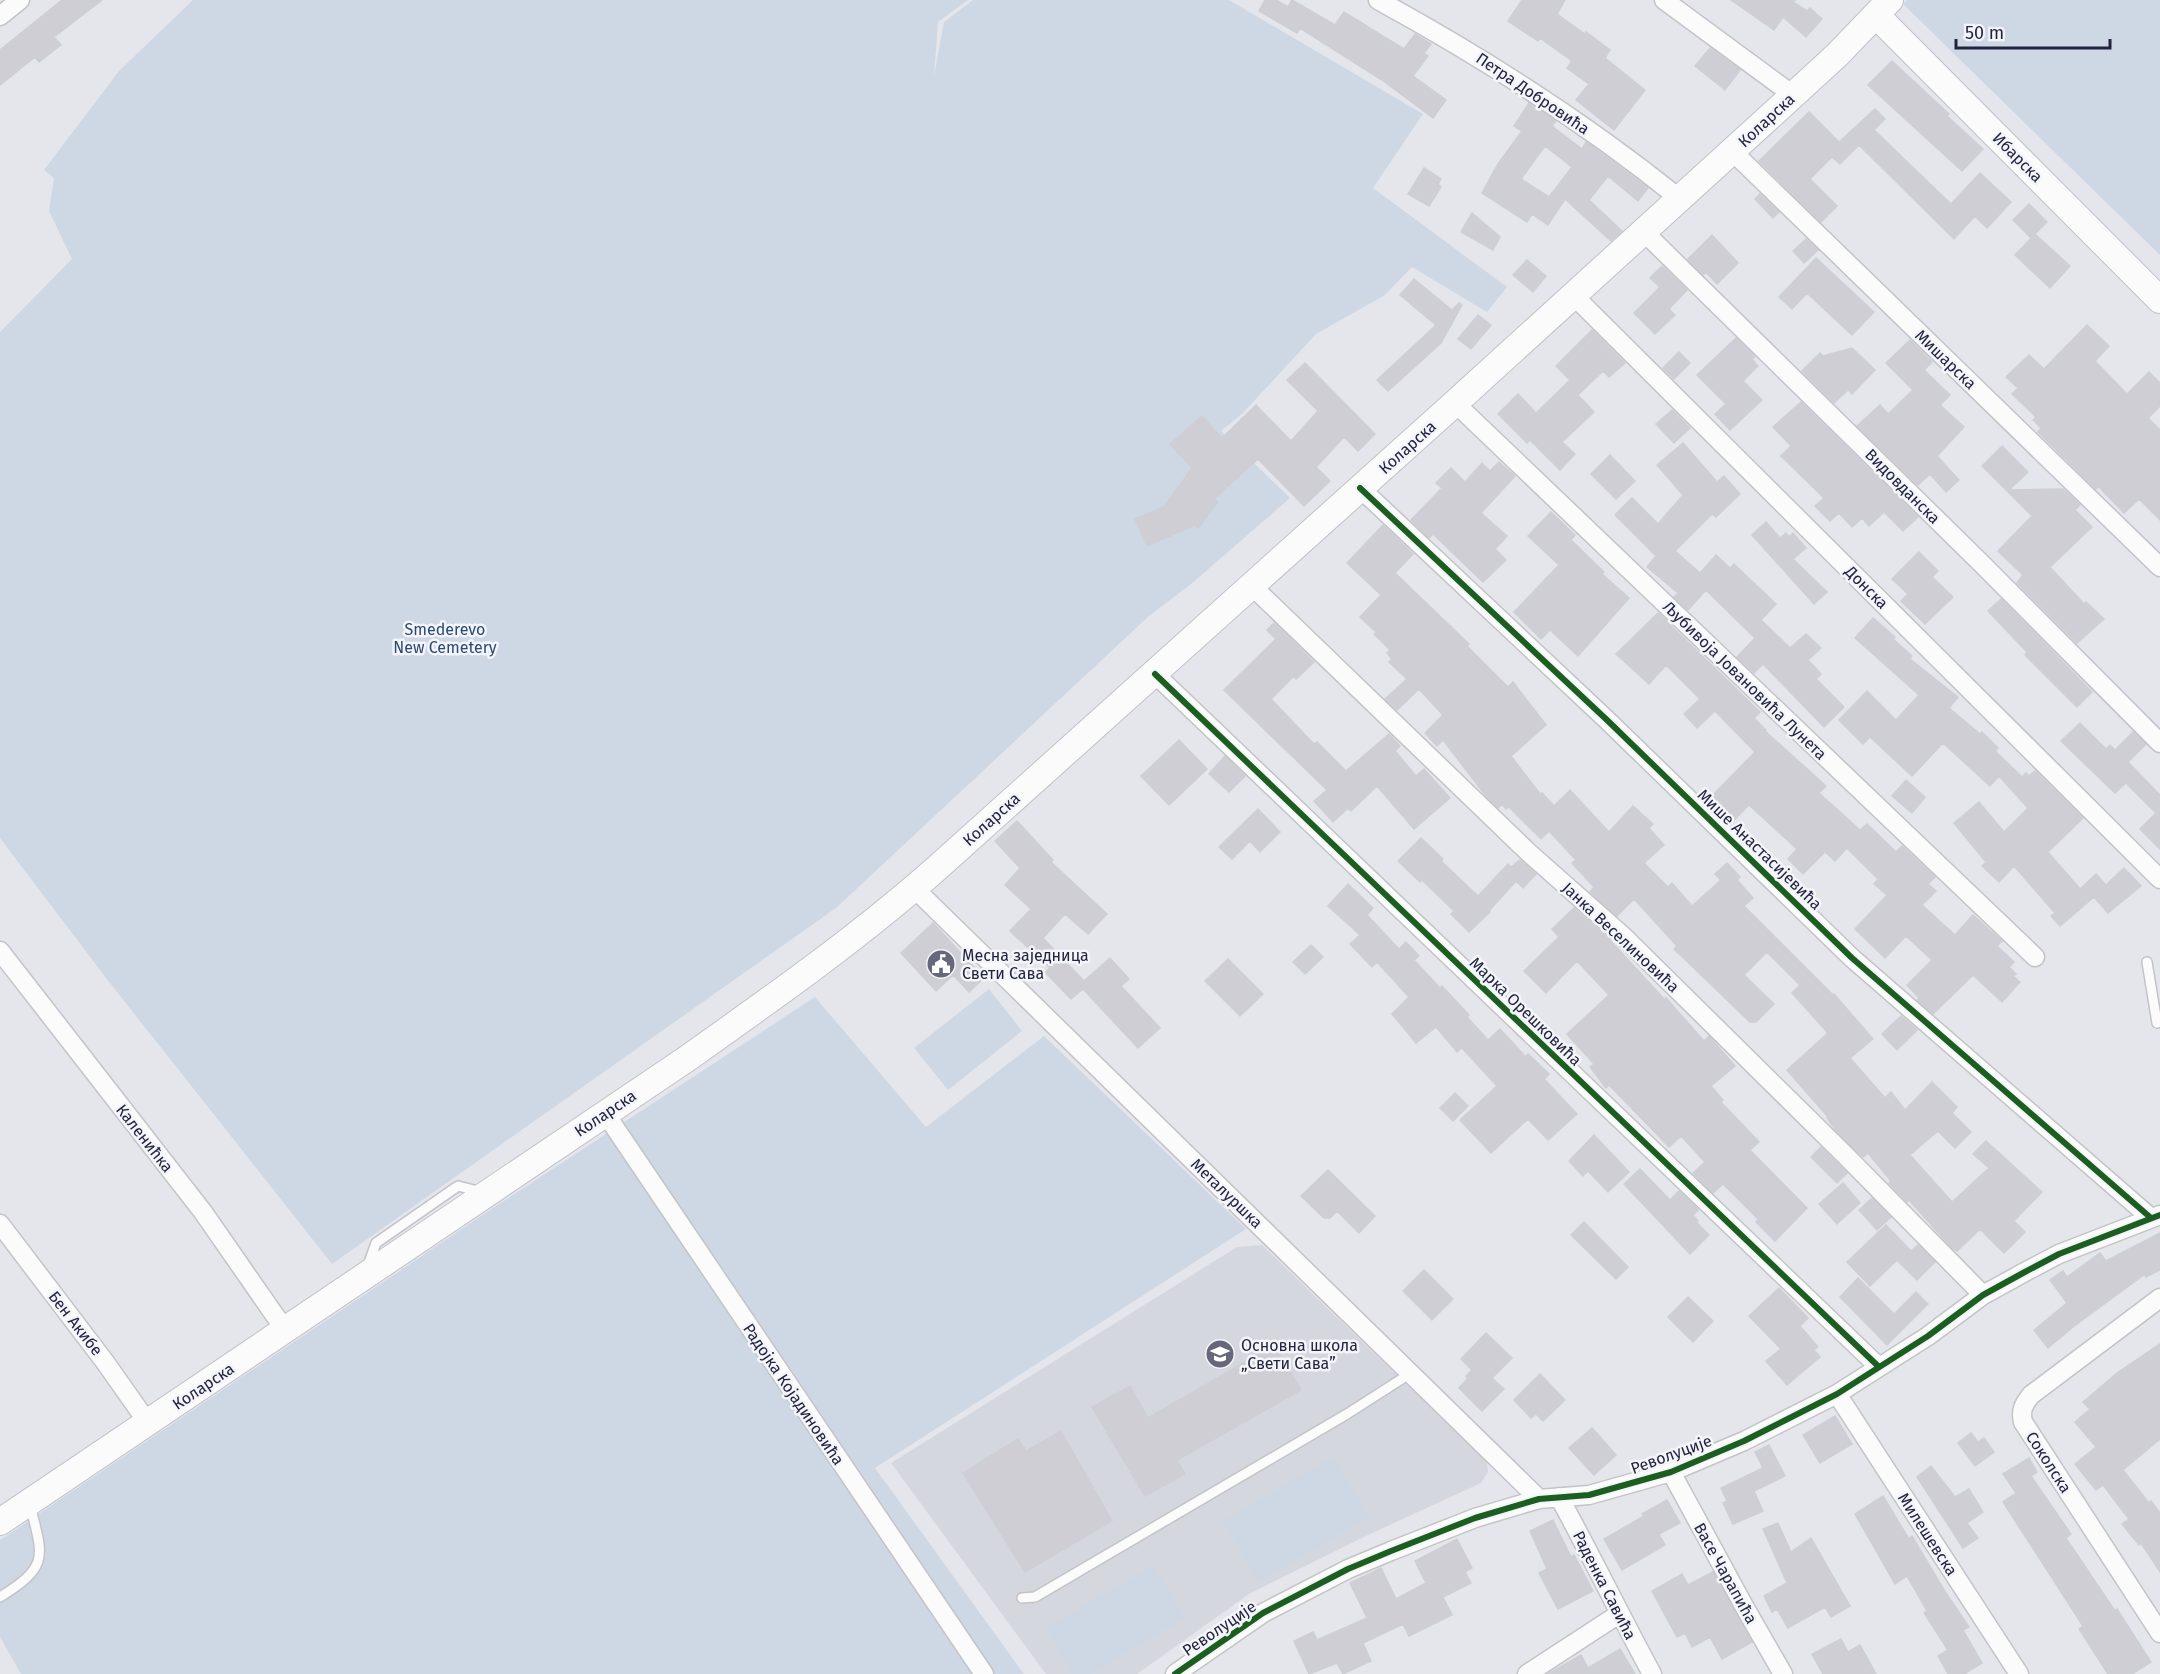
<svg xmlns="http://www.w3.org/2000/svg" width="2160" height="1674" font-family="'Fira Sans',sans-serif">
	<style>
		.built { fill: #d5d7df }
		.green { fill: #ced8e4 }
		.building { fill: #ceced4; stroke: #cecfd4; stroke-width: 1.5; fill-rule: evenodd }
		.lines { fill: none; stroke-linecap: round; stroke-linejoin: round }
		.lane-casing { stroke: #c3c3c8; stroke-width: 12 }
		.street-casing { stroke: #c3c3c8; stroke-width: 21 }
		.secondary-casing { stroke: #c1c2c8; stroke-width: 28 }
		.lane { stroke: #fbfbfc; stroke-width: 9 }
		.street { stroke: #fbfbfc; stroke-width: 18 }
		.secondary { stroke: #fbfbfc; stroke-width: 26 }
		.cycleway-casing { stroke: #f3f5f9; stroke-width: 10 }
		.cycleway { stroke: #1b5e20; stroke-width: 6 }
		.labels { text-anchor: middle; stroke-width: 5; stroke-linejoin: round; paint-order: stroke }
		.street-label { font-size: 16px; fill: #22233f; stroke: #f3f5f9 }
		.park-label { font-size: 16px; fill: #2c4876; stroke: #f3f5f9 }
		.poi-label { font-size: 16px; fill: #22233f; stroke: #f3f5f9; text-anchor: start }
	</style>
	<rect width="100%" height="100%" fill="#e5e6eb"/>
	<path class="built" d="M1262,1245L1487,1462L1488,1472L1481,1483L1368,1535L1249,1594L1137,1674H1046L891,1463L1237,1247Z"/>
	<path class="green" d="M193,0H968L938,22L934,76L944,22L973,0H1229L1423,114L1373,188L1507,287L1487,312L1412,267L1385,295L1316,334L1242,414L1221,431L1290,498L1191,584L1149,616L836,908L332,1264L106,978L0,838V332L72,259L49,211L54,178L44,170L119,71Z
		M1907,0H2160V255L1903,4Z
		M989,989L1022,1031L948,1090L914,1048Z
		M815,997L926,1127L1044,1036L1246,1229L875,1468L1024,1674H21L0,1637V1540L487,1212Z
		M1333,1456L1369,1517L1258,1582L1223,1521Z
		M1154,1565L1185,1618L1090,1674H1073L1046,1628Z"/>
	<path class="building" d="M62,0H102L54,37L61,45L39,62L35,57L0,85V50Z
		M1265,0H1276L1288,7L1292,0L1335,25L1344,12L1404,49L1415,34L1431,44L1424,53L1428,56L1413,76L1446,100L1433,118L1382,80L1300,28L1297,33L1259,11Z
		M1522,0H1565L1557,14L1585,34L1586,32L1610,50L1605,58L1645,90L1614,130L1576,100L1589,84L1567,68L1572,61L1540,38L1538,41L1508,21Z
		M1731,0H1795L1793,2L1807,11L1810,8L1822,19L1806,37L1783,17L1774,30Z
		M1710,48L1740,70L1725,90L1695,66Z
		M1892,61L1949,114L1947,116L1983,149L1962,171L1868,85Z
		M1529,103L1556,121L1552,126L1582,149L1586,142L1648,188L1638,201L1608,176L1589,200L1622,231L1611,241L1565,199L1548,225L1532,214L1527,222L1482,193L1498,164L1522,131L1514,126ZM1545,146L1572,167L1549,197L1521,179Z
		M1875,109L1885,119L1874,130L1951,204L1980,173L2011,202L1987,228L1975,216L1954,239L1859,145L1840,164L1832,157L1810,179L1837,206L1821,222L1759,161L1809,112L1839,142Z
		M1424,168L1441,179L1438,184L1441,187L1429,206L1408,194Z
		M1760,194L1779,212L1773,218L1755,199Z
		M2029,204L2047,222L2031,238L2013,220Z
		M1472,213L1500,237L1493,250L1461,232Z
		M2035,234L2070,266L2050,288L2015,255Z
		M1712,235L1738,263L1717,284L1706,272L1703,275L1688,259Z
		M1806,239L1818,250L1804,263L1793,251Z
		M1816,258L1874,312L1852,335L1807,293L1792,309L1779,297Z
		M1527,260L1546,276L1533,292L1513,275Z
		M1662,266L1687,290L1669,309L1675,315L1655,334L1634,313L1660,287L1650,278Z
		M1414,279L1452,310L1459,303L1462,305L1441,343L1388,391L1377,380L1436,325L1400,295Z
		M1478,315L1491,325L1471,349L1458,339Z
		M2087,325L2109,346L2095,361L2127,394L2149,372L2160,383V406L2148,418L2160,430V520L2139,499L2124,513L2099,487L2096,489L2038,432L2041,428L2033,420L2036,417L2012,394L2018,388L2006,377L2029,355L2044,369Z
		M1592,330L1625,363L1609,377L1603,371L1578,395L1594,412L1562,442L1575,454L1560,470L1530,440L1527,443L1498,414L1518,394L1536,413L1570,380L1556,366Z
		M1736,338L1755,357L1752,359L1758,366L1743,381L1762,400L1730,430L1715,414L1726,404L1697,375Z
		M1910,340L1932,362L1924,370L1950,395L1940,405L1964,427L1937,456L1959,480L1946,492L1930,474L1918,485L1857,426L1880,405L1888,414L1913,390L1886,363Z
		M1852,348L1875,370L1852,394L1848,390L1834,403L1802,371L1820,353L1823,356Z
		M1679,352L1690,363L1674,379L1663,368Z
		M1305,363L1375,434L1358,451L1344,437L1316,467L1330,481L1304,506L1258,459L1214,499L1218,502L1198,528L1195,525L1147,546L1135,519L1164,507L1192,468L1170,444L1202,416L1222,438L1256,405L1291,441L1318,411L1287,380Z
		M1801,402L1918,517L1903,531L1884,512L1869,526L1862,518L1852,527L1839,513L1830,521L1815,506L1824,498L1781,456L1791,446L1773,427Z
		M1672,410L1690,428L1674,443L1656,424Z
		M1683,443L1717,482L1724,476L1740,494L1716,517L1712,514L1675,551L1700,573L1716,555L1730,568L1734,564L1776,604L1761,620L1790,648L1806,634L1821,648L1808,660L1821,674L1816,679L1844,707L1824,727L1763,664L1754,673L1737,657L1755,638L1706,590L1688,610L1674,597L1678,593L1647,567L1656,556L1615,515L1632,498L1658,524L1683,495L1657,465Z
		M2002,446L2028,472L2009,490L2063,489L2080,505L2075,510L2092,527L2050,567L2084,604L2086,602L2104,619L2077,643L2017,583L2023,575L1998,551L2032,516L1982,466Z
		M1610,455L1635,481L1616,499L1591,474Z
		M1499,462L1515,476L1481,513L1507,536L1495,549L1506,560L1483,582L1433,534L1429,538L1411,520L1442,488L1436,483L1451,468L1465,482L1482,463L1490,471Z
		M1551,512L1575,535L1571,540L1604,572L1602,574L1629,598L1578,656L1550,630L1541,639L1514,612L1559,565L1528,536Z
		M1766,522L1780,538L1786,533L1789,537L1793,533L1806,548L1793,559L1827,592L1814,604L1752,535Z
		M1383,525L1413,554L1395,573L1469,644L1467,646L1508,687L1513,682L1546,725L1511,756L1540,794L1542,793L1554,806L1570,790L1609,832L1633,806L1653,824L1649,828L1664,845L1644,863L1668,887L1672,883L1692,906L1721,880L1715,874L1727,863L1740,877L1737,880L1753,898L1744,906L1833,995L1834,994L1873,1039L1850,1058L1885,1098L1891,1092L1905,1110L1932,1082L1957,1107L1952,1113L1971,1132L1955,1148L1938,1131L1910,1155L1952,1202L1989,1168L1973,1154L1986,1141L2042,1192L2014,1221L2025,1232L2004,1253L1980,1229L1957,1251L1951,1247L1909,1200L1907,1202L1889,1183L1891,1181L1868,1153L1863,1157L1837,1132L1827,1118L1828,1117L1787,1070L1828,1033L1792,993L1800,985L1767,952L1744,975L1774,1004L1756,1022H1750L1674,949L1677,946L1634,899L1617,916L1590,892L1594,887L1572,863L1576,860L1549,831L1541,839L1509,807L1506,809L1502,804L1498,808L1486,796L1443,740L1437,746L1425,733L1443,715L1419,689L1397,710L1385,699L1407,679L1389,662L1392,659L1387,653L1390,650L1374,634L1376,632L1360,617L1381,595L1347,563Z
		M1919,552L1938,571L1932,577L1953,597L1925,624L1901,601L1908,594L1892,579Z
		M2001,599L2092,692L2077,707L2025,655L2027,652L1988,611Z
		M1658,613L1760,712L1754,718L1766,730L1765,731L1826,786L1819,793L1860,830L1867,824L1896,852L1902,846L1935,877L1928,884L1936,891L1922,905L1955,935L1973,915L2002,941L1997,946L2014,962L2009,967L2016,974L2013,976L2020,982L2002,1002L1973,975L1933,1014L1917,1000L1919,998L1907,985L1932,960L1906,936L1885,958L1855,929L1887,895L1874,884L1878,879L1847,848L1835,861L1825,852L1803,874L1788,859L1797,849L1749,805L1733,821L1710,798L1755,752L1715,711L1697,728L1684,714L1700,699L1666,665L1649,684L1616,654Z
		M1873,618L1895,637L1893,639L1912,656L1910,659L1958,697L1949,708L1980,734L1982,732L1998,748L1995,751L2022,777L2026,773L2029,776L2035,771L2083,818L2048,852L2080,889L2096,874L2106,885L2124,868L2141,886L2108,913L2094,897L2060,926L2051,916L2055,913L2014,866L1999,882L1982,866L1986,862L1954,823L1979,802L2004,832L2028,808L1999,776L1990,786L1943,743L1912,776L1870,737L1863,744L1839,720L1867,691L1896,720L1919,695L1855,638Z
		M1274,623L1314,662L1296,679L1294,676L1271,699L1314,744L1317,742L1346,771L1389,734L1400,746L1395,751L1416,776L1424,769L1450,798L1414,829L1377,786L1351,811L1348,808L1333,822L1314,801L1327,790L1224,690L1276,639L1267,630Z
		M2080,723L2106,749L2110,745L2115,750L2133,732L2146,744L2128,762L2160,795V849L2140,829L2156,813L2126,783L2115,793L2061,741Z
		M1179,740L1207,769L1169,805L1141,776Z
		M1225,756L1245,776L1229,792L1209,774Z
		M1906,780L1925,797L1912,813L1892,796Z
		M1258,809L1280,832L1260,852L1250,841L1232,859L1219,847Z
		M1017,821L1053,860L1051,862L1107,914L1088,934L1065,914L1043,938L1084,981L1110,958L1129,979L1121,986L1160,1028L1138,1048L1083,989L1071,999L1045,972L1050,968L1010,931L1031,909L1005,885L1020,868L995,841Z
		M1421,838L1443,859L1441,861L1478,896L1508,864L1511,867L1520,860L1536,874L1523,888L1516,881L1489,911L1490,912L1469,932L1451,914L1454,911L1422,880L1420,882L1398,861Z
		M1348,884L1373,908L1367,915L1399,949L1406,942L1419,956L1414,960L1440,988L1442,986L1469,1015L1467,1017L1488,1040L1500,1029L1526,1057L1528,1054L1549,1074L1544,1079L1577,1114L1548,1140L1528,1119L1491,1153L1460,1120L1497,1086L1462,1048L1457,1052L1436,1027L1416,1043L1392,1014L1409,997L1377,962L1372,967L1350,944L1360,935L1328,906Z
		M1574,908L1608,938L1666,1001V998L1704,1041L1709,1036L1735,1066L1711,1086L1723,1100L1721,1102L1759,1142L1750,1150L1807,1208L1775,1241L1756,1222L1758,1219L1723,1184L1713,1193L1693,1173L1705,1162L1681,1136L1669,1147L1609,1085L1606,1088L1590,1067L1594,1064L1567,1034L1609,995L1577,961L1546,993L1524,971L1559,937L1552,929Z
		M933,923L984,978L969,992L953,975L936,991L901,953Z
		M1311,945L1323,957L1305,974L1293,962Z
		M1228,959L1263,994L1240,1016L1205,981Z
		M1901,1016L1917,1030L1897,1050L1882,1034Z
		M1455,1093L1468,1106L1453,1121L1440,1108Z
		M1594,1135L1629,1172L1608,1192L1588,1171L1583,1176L1569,1161Z
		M1821,1147L1847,1173L1837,1183L1811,1157Z
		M1640,1169L1670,1200L1679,1191L1697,1208L1698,1210L1693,1215L1698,1221L1696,1222L1709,1235L1690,1254L1624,1184Z
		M1328,1170L1375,1216L1359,1233L1337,1211L1330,1218H1324L1301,1196Z
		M1843,1183L1860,1203L1837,1224L1819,1204Z
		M1872,1198L1891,1217L1877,1230L1859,1210Z
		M1584,1222L1628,1267L1616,1279L1571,1235Z
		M1886,1225L1911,1251L1918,1245L1935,1262L1917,1280L1897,1260L1870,1286L1847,1262Z
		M2160,1233V1270L2146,1277L2145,1274L2073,1327L2048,1348L2034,1330L2067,1303L2050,1280L2063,1271L2067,1277L2100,1253L2106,1261Z
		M1424,1270L1453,1299L1432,1320L1403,1291Z
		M1858,1278L1894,1314L1916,1292L1928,1304L1887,1345L1840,1297Z
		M1779,1288L1808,1318L1800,1326L1818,1347L1814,1350L1820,1357L1787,1385L1766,1361L1781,1349L1749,1316Z
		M1688,1297L1713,1321L1693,1342L1668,1317Z
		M1486,1333L1512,1358L1492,1378L1504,1389L1482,1411L1459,1388L1468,1378L1466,1376L1472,1370L1461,1359Z
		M2160,1344V1439L2123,1470L2149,1503L2151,1501L2160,1513V1572L2141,1543L2139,1545L2122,1524L2129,1519L2103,1485L2096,1490L2075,1464L2096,1447L2075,1422L2090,1409L2083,1402L2117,1373Z
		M1275,1345L1301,1390L1177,1460L1185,1474L1145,1496L1092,1407L1130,1386L1148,1418Z
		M1540,1374L1565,1400L1543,1421L1536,1414L1531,1418L1514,1400Z
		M1835,1416L1852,1444L1820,1463L1803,1435Z
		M1592,1428L1616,1455L1594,1475L1569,1448Z
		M1061,1431L1112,1521L1025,1572L963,1473L1018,1439L1026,1451Z
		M1971,1433L1978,1442L1984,1438L1994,1452L1975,1466L1958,1443Z
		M1769,1445L1785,1476L1754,1491L1763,1511L1733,1524L1723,1503L1727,1501L1721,1488L1763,1468L1755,1452Z
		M2029,1458L2037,1472L2031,1476L2071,1534L2066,1538L2115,1611L2117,1609L2151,1662L2132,1674H2108L2079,1629L2083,1626L2003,1502L2016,1493L2003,1474Z
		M1931,1466L1955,1497L1969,1489L1983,1512L1967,1523L1978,1538L1963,1548L1917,1477Z
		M1883,1496L1909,1539L1912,1536L1944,1590L1969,1627L1963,1630L1982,1663L1964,1674H1948L1938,1656L1948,1650L1924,1613L1927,1611L1907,1576L1895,1584L1855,1514Z
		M1667,1500L1680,1523L1659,1534L1665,1545L1622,1570L1604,1539L1644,1516L1642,1514Z
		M1553,1520L1571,1557L1574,1555L1593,1591L1558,1609L1539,1573L1547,1569L1530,1531Z
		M1778,1523L1791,1552L1811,1538L1850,1606L1831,1617L1825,1607L1788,1628L1777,1609L1772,1612L1764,1596L1787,1583L1763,1529Z
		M1457,1539L1472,1568L1465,1572L1471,1583L1443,1597L1452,1615L1409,1636L1403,1624L1363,1643L1371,1661L1343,1674L1337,1663L1309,1674L1294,1641L1313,1632L1317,1640L1367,1618L1350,1583L1381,1568L1396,1599L1426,1583L1415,1561Z
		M1713,1572L1752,1642L1722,1659L1710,1637L1692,1647L1685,1633L1677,1637L1652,1591L1682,1574L1688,1585Z
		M1841,1639L1848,1652L1860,1645L1876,1674H1823L1812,1654Z
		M1620,1649L1635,1674H1548L1581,1655L1588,1668Z"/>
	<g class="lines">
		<g class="lane-casing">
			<path id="lane" d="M2147,962L2157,1023L2160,1022
				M367,1268L376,1243L458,1186L482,1192
				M0,1597C50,1566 43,1557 30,1505
				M1022,1598L1035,1597L1347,1414L1411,1373"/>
		</g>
		<g class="street-casing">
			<path id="street" d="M1378,0C1484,58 1586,123 1680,199
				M1664,0L1793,95
				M0,16L20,0
				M1732,151L2160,567
				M1644,232L1983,565L2160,743
				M1573,295L2160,879
				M1455,403L2035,957
				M1360,488L1607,720L1852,958L2151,1218
				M1252,586L1528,852L1623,936L1845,1155L1983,1295
				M1155,674L1879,1367
				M914,888L1539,1499
				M0,951L203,1212L285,1330
				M605,1113L984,1674
				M0,1224L105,1362L148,1423
				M2160,1298L2031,1395C2024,1404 2020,1410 2023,1422L2160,1633
				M1837,1394L2019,1674
				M1671,1472L1744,1606L1783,1674
				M1559,1497C1591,1555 1620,1615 1652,1674
				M1175,1674L1263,1613L1348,1569L1391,1551L1475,1518L1539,1499L1589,1495L1671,1472L1744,1441L1837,1394L1928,1336L1983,1295L2023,1273L2059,1254L2160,1215
				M1527,1674L1619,1614"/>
		</g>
		<g class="secondary-casing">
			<path id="secondary" d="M1876,15L2160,300
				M0,1522L685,1060C771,999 858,938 937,868L1455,403L1788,100L1837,55L1890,0"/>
		</g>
		<use href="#lane" class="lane"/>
		<use href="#street" class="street"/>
		<use href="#secondary" class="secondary"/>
		<g class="cycleway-casing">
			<path id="cycleway" d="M1360,488L1607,720L1852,958L2151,1218
				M1155,674L1879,1367
				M1175,1674L1263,1613L1348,1569L1391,1551L1475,1518L1539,1499L1589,1495L1671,1472L1744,1441L1837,1394L1928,1336L1983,1295L2023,1273L2059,1254L2160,1215"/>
		</g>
		<use href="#cycleway" class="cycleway"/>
	</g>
	<defs>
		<g id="civic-disc" transform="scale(1.5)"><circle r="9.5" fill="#66677b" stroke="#f3f5f9"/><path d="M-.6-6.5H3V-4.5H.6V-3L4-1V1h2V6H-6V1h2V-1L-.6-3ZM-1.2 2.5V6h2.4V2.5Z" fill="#fff"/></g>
		<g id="school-disc" transform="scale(1.5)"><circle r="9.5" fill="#66677b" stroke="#f3f5f9"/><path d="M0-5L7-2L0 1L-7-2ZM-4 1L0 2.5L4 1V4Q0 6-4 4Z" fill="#fff"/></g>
	</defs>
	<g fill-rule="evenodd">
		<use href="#civic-disc" x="941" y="964"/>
		<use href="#school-disc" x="1220" y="1354"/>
	</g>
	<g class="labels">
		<g class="street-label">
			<text transform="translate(1533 93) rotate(34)" y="6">Петра Добровића</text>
			<text transform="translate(1766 120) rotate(-43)" y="6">Коларска</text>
			<text transform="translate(2018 157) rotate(45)" y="6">Ибарска</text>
			<text transform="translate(1946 359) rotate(44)" y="6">Мишарска</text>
			<text transform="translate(1407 447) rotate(-42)" y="6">Коларска</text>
			<text transform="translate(1903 486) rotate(45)" y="6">Видовданска</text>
			<text transform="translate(1867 587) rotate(45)" y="6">Донска</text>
			<text transform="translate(1745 680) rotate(44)" y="6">Љубивоја Јовановића Лунета</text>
			<text transform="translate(991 819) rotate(-42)" y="6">Коларска</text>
			<text transform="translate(1760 849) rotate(44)" y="6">Мише Анастасијевића</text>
			<text transform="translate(1621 937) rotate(43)" y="6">Јанка Веселиновића</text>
			<text transform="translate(1526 1011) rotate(44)" y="6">Марка Орешковића</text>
			<text transform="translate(605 1113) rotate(-34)" y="6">Коларска</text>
			<text transform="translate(145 1138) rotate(52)" y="6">Каленићка</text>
			<text transform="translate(1227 1193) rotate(44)" y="6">Металуршка</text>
			<text transform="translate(76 1323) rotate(52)" y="6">Бен Акибе</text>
			<text transform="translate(203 1386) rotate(-34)" y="6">Коларска</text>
			<text transform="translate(794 1394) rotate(56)" y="6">Радојка Којадиновића</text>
			<text transform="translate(1671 1454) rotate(-20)" y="6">Револуције</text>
			<text transform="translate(2049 1462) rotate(57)" y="6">Соколска</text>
			<text transform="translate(1928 1534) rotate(57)" y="6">Милешевска</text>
			<text transform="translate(1726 1573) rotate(61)" y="6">Васе Чарапића</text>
			<text transform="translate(1605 1585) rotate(63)" y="6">Раденка Савића</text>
			<text transform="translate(1219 1628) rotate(-34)" y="6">Револуције</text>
		</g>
		<g class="park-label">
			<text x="445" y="635">Smederevo<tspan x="445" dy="18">New Cemetery</tspan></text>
		</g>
		<g class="poi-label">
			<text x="962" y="961">Месна заједница<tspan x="962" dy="18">Свети Сава</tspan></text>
			<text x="1241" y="1351">Основна школа<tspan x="1241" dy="18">„Свети Сава”</tspan></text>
		</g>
	</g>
	<path d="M1956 39v9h154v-9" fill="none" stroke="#22233f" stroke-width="3"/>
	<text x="1965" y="39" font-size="18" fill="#22233f" stroke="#f3f5f9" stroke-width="4.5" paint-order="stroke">50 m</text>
</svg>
